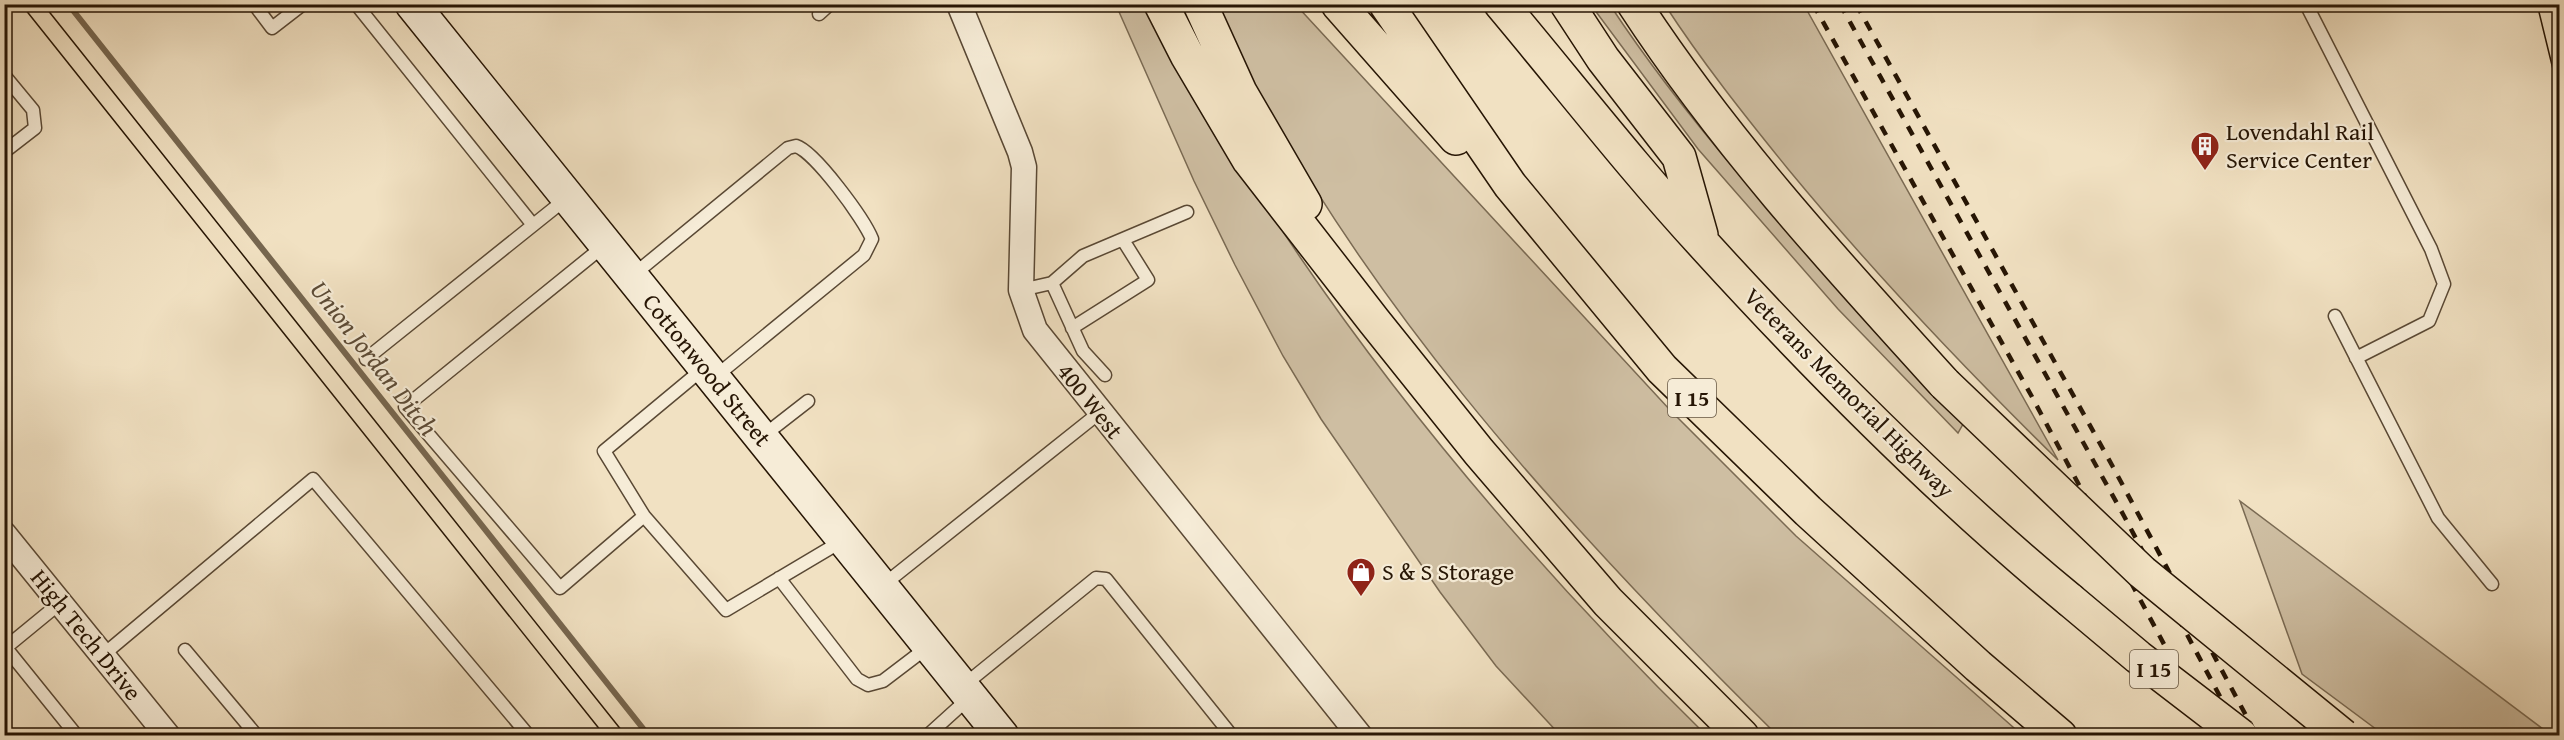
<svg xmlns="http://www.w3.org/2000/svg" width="2564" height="740" font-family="'Gentium Book Plus',serif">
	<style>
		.green { fill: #cebea2; stroke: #7a6a53; stroke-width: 1.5 }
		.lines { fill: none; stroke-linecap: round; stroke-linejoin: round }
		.stream { stroke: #76664f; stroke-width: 6 }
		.lane-casing { stroke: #594834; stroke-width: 15 }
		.street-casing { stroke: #594834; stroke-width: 27 }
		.secondary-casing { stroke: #261504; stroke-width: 36 }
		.highway-casing { stroke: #261504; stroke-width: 36 }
		.lane { stroke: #f6ecd7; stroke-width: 12 }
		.street { stroke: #f6ecd7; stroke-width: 24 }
		.secondary { stroke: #f6ecd7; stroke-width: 33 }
		.highway { stroke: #f1e1c2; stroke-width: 33 }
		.tram { stroke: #261504; stroke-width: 1.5 }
		.rail { stroke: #261504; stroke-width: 4.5; stroke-dasharray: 10 10; stroke-linecap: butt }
		.highway-bridge-casing { stroke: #261504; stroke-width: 36; stroke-linecap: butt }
		.highway-bridge { stroke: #f1e1c2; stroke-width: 33 }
		.labels { text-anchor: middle; stroke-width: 4.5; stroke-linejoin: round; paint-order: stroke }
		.shield { fill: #f6ecd7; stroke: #645643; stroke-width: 1.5 }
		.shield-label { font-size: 22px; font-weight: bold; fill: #261504 }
		.poi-label { font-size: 24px; fill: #261504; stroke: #f6ecd7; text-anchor: start }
		.street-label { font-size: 24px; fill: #261504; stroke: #f6ecd7 }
		.water-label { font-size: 26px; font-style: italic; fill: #5c4b36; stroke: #f6ecd7 }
	</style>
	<rect width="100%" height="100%" fill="#f1e1c2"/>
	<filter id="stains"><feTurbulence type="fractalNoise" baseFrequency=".00333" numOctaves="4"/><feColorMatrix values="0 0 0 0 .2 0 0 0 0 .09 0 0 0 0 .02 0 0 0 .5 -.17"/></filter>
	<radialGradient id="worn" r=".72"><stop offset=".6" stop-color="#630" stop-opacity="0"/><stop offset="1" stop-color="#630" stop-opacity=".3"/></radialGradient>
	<path class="green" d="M1116,5H1143C1194,90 1244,175 1300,257C1418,430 1557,589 1706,735H1560L1496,666L1440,592L1321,419L1283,356L1235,265L1194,181Z
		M1214,5H1296L1670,410L1796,536L2022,735H1777C1560,521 1344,284 1214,5Z
		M1591,5H1610C1709,155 1842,288 1963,424L1958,433L1838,309L1698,149Z
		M1665,5H1804L2058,460C1962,366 1873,272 1788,169C1745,116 1702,62 1665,5Z
		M2240,501L2551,735H2384L2302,674Z"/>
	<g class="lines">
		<path class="stream" d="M68,4L649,736"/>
		<g class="lane-casing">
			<path id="lane" d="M254,4L272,28L303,4
				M356,4L533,225
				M2306,4L2431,249L2444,284L2429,321L2356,358
				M819,14L830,4
				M4,75L33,110L35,128L4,152
				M605,245L405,407L560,588L644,516L726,610L842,541
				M632,276L788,148L796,146C815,152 864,219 872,239L864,255L715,377
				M1052,283L1083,256L1187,212
				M1021,290L1052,283L1083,351L1105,375
				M2335,316L2438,518L2492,584
				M1072,328L1148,280L1123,240
				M366,359L567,198
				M763,436L808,401
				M644,516L604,451L704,368
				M779,578L857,679L868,685L883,681L929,646
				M882,586L1099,413
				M6,648L77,736
				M4,649L60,603
				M185,650L257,736
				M103,655L313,479L529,736
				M963,686L1096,578L1106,579L1232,736
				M927,736L969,698"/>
		</g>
		<g class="street-casing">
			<path id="street" d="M959,4L1020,152L1024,167L1021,290L1035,330L1360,736
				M4,534L168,736"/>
		</g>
		<g class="secondary-casing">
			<path id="secondary" d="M412,4L1002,736"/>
		</g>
		<g class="highway-casing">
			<path id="highway" d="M1161,4L1187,55L1249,160L1374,321L1479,452L1608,602L1742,736
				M1200,4L1240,92L1305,204
				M1338,4L1456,138
				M1386,4L1510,185L1662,369L1808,511L1978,666L2060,736
				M1501,4C1569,85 1634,169 1706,247C1820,372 1939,492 2070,600
				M1567,4L1603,59L1679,157L1701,235
				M1634,4C1724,142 1835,263 1945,384"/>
		</g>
		<use href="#lane" class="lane"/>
		<use href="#street" class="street"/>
		<use href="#secondary" class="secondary"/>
		<use href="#highway" class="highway"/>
		<path class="tram" d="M21,4L605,736
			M43,4L626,736
			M2537,4L2560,98
			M2555,4L2560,25"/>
		<path class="rail" d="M1813,4L2031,395L2213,736
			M1840,4L2124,516L2241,736
			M1856,4L2113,467L2257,736"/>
		<g class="highway-bridge-casing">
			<path id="highway-bridge" d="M1945,384L2142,572L2343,736
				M2070,600L2138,657L2241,736"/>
		</g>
		<use href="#highway-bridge" class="highway-bridge"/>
	</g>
	<defs>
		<g id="building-pin" transform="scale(1.5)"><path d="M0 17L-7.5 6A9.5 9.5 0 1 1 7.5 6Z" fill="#8f2418" stroke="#f6ecd7"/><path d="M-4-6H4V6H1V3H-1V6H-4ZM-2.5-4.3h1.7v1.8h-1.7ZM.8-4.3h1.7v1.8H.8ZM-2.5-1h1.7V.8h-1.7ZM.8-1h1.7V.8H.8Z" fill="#fff"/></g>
		<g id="shop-pin" transform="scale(1.5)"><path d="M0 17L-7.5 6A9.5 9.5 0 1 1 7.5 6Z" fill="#8f2418" stroke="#f6ecd7"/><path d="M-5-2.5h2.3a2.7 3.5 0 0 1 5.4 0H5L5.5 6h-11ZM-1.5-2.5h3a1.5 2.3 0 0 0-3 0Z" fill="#fff"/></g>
	</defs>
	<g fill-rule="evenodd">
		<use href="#building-pin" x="2205" y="146"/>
		<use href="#shop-pin" x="1361" y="572"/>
	</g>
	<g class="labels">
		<g class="shield">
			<rect x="1668" y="379" width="48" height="38" rx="4.5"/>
			<rect x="2130" y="650" width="48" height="38" rx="4.5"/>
		</g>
		<g class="shield-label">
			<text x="1692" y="406">I 15</text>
			<text x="2154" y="677">I 15</text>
		</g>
		<g class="poi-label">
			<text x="2226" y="140">Lovendahl Rail<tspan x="2226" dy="28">Service Center</tspan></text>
			<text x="1382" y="580">S &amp; S Storage</text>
		</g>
		<g class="street-label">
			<text transform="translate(707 370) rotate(51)" y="8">Cottonwood Street</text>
			<text transform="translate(1849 393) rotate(45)" y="8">Veterans Memorial Highway</text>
			<text transform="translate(1090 401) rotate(51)" y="8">400 West</text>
			<text transform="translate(86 635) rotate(51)" y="8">High Tech Drive</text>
		</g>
		<g class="water-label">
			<text transform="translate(374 358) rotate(52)" y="9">Union Jordan Ditch</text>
		</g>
	</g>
	<rect width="2564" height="740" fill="none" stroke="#f1e1c2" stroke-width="24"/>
	<rect x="6" y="6" width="2552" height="728" fill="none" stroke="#261504" stroke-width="3"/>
	<rect x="12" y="12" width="2540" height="716" fill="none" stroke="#261504" stroke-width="1.5"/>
	<rect width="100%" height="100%" filter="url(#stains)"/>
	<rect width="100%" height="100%" fill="url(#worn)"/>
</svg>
